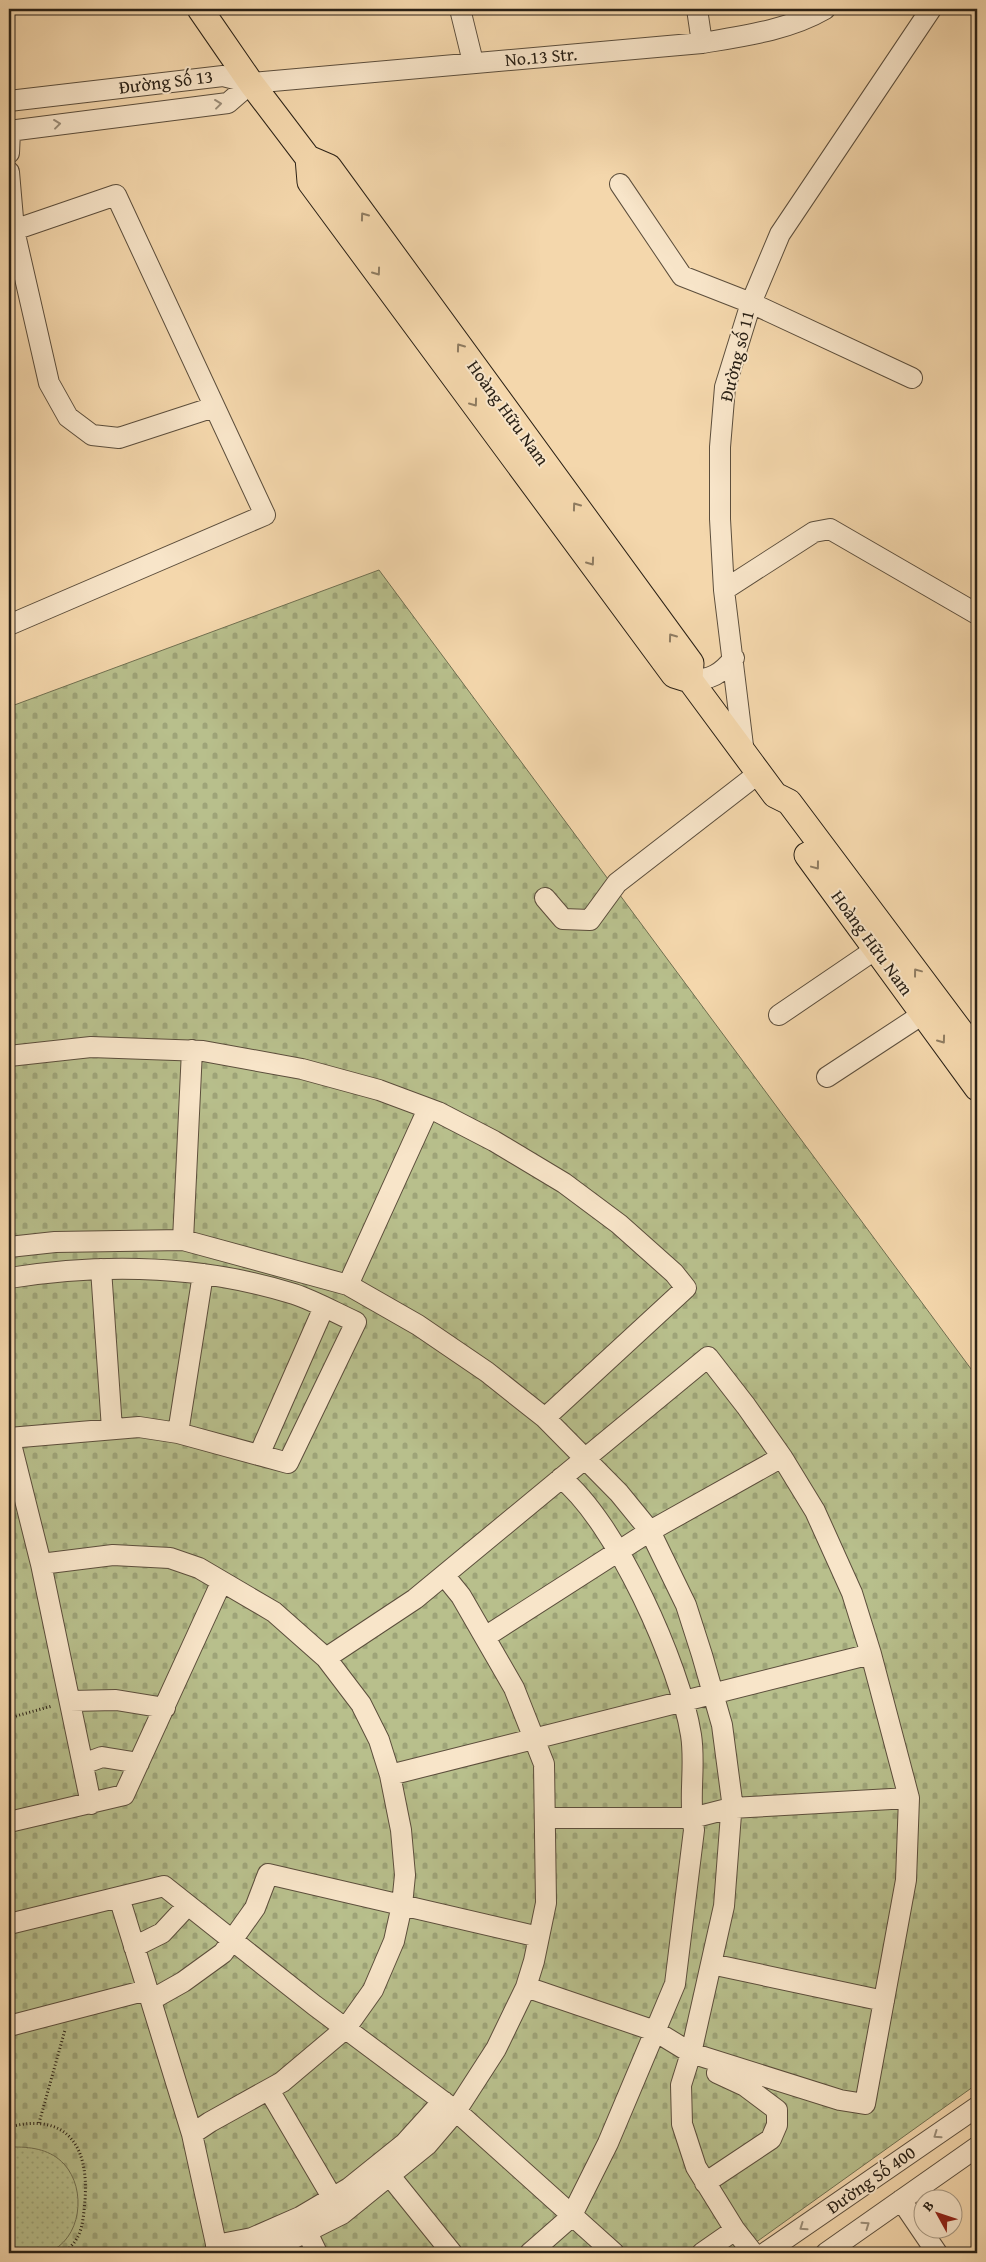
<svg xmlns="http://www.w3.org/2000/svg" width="986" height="2262" font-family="'Gentium Book Plus',serif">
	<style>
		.cemetery { fill: url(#cemetery-stones); stroke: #717051 }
		.park { fill: url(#park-dots); stroke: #717051 }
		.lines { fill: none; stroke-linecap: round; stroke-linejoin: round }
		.minor-casing { stroke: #5c4e3c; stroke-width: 22 }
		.major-casing { stroke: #2a2116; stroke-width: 27 }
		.path { stroke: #2a2116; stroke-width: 3; stroke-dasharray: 1 2.5; stroke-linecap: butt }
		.minor { stroke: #f8e5c9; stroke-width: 20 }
		.major { stroke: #f4d7ac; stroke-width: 25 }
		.oneway { stroke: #9b8d78 }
		.oneway2 { stroke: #8f7c61 }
		.labels { text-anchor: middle; stroke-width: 4; stroke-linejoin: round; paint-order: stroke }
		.street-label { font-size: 18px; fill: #2a2116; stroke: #f8e5c9 }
	</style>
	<defs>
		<pattern id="cemetery-stones" width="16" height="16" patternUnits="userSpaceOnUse" patternTransform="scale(1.25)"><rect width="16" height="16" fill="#b8bf8c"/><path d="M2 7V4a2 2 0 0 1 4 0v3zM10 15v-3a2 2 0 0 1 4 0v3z" fill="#9ea478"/></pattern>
		<pattern id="park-dots" width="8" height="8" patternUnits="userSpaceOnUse" patternTransform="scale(1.25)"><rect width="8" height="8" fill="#b8bf8c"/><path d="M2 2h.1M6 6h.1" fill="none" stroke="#9ea478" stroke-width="1.8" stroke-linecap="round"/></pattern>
	</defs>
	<rect width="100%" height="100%" fill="#f4d7ac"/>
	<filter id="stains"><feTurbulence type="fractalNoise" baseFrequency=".004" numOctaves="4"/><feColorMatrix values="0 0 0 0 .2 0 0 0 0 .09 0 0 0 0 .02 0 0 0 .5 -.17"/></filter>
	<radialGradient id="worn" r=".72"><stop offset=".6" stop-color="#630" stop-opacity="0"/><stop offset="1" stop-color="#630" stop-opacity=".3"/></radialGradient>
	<path class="cemetery" d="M379,570L977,1377V2084L741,2253H9V707Z"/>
	<path class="park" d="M15,2147C33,2147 51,2150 64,2164C87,2189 82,2240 47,2253C37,2256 20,2253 9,2253V2148Z"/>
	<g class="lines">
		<g class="minor-casing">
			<path id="minor" d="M460,9L473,62
				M697,9L702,43
				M9,101L223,76L251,83L702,43C744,36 789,30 825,9
				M9,131L228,103L251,83
				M9,153L10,131
				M9,172L14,230H9
				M620,184L682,276L751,303L912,378
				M724,590L814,532L830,529L977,614
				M9,625L265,515L116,195L14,230L49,383L68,417L92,435L119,438L214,407
				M690,680C711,680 721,674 734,658
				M744,754L724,590L720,519V447L725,387L751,303L780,234L931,9
				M545,898L563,919L590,920L617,883L759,773
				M779,1015L876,949
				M9,1056L91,1047L203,1051L302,1069L379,1090L438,1112L494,1141L564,1183L619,1224L674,1273L686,1288L545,1418
				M827,1077L923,1014
				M183,1240L192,1050
				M9,1247L55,1242L183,1240L348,1285L418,1325L487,1372L545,1418L619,1493L650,1531L686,1605L702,1655L722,1725L732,1801L724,1906L691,2053L681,2085L682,2124L696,2167L735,2230L753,2253
				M101,1269L112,1429
				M9,1278C104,1263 201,1265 294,1294C315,1301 336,1313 356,1322L288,1463L178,1433L139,1427L9,1438
				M348,1285L428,1109
				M178,1433L203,1274
				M9,1436L41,1564L91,1804
				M259,1455L324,1307
				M41,1564L113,1555L170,1558L199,1568L274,1612L326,1658L361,1704L379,1740L390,1775L401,1830L405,1875L402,1905L394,1941L373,1990L346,2028L282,2082L210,2122L192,2134
				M485,1637L650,1531L782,1457
				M326,1658L415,1599L708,1357L746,1406L782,1457L815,1511L852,1593L871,1654L909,1798L906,1880L865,2104L840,2100L691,2053L655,2031L526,1987
				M70,1701L116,1700L165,1708
				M83,1764L102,1757L139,1763
				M390,1775L871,1654
				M545,1818H692L731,1808L909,1798
				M9,1822L124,1795L221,1583
				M119,1897L192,2134L218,2253
				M9,1924L164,1886L314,2005L456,2111L614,2253
				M134,1947L162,1933L188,1905
				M711,1964L884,2001
				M151,2000L183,1982L223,1953L255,1908L268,1874L539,1937
				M9,2026L147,1990
				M269,2090L339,2209
				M390,2176L452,2253
				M705,2183L771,2139L777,2125V2110L745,2086L717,2073
				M901,2200L937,2253
				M307,2232L317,2253
				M216,2245L252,2238L300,2217L349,2188L405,2143L443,2101
				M264,2253L342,2214L427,2145L456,2111L496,2049L526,1987L534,1961L546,1903L544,1764L514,1688L461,1596L444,1575
				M530,2253L571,2217L608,2143L675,1984L694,1830C688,1799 696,1766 691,1735C680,1665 616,1522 561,1478
				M702,2253L735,2230
				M765,2253L977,2107
				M826,2253L977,2147"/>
		</g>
		<g class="major-casing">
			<path id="major" d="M200,9L251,83L308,158L329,167L691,663L690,680
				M308,158L310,182L674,675L690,680L775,795L789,802L977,1053
				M807,855L977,1088"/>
		</g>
		<path class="path" d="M9,1718L52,1706
			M39,2123L65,2030
			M9,2127C67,2112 89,2146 85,2200C84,2211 83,2229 77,2238C74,2244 69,2248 65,2253"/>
		<use href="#minor" class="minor"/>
		<use href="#major" class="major"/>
	</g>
	<defs><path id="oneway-chevron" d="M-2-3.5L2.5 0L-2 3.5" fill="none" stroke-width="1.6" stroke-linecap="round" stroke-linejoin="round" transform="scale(1.25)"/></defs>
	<g class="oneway">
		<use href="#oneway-chevron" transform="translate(218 104) rotate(-7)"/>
		<use href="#oneway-chevron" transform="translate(57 124) rotate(-7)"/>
		<use href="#oneway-chevron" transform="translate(937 2135) rotate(145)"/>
		<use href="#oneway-chevron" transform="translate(866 2225) rotate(-35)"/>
		<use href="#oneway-chevron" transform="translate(803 2227) rotate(145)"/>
	</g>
	<g class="oneway2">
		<use href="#oneway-chevron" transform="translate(364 216) rotate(-126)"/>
		<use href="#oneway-chevron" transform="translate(377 272) rotate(54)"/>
		<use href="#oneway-chevron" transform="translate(460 347) rotate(-126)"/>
		<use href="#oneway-chevron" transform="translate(474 403) rotate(54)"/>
		<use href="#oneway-chevron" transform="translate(576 506) rotate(-126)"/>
		<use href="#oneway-chevron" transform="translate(591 562) rotate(54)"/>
		<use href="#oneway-chevron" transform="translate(672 637) rotate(-126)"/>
		<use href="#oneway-chevron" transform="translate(816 866) rotate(53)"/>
		<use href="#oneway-chevron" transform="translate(917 972) rotate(-127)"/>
		<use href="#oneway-chevron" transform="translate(942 1040) rotate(54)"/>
	</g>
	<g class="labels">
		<g class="street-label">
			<text transform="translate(541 57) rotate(-5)" y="6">No.13 Str.</text>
			<text transform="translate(166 82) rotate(-7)" y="6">Đường Số 13</text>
			<text transform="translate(737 356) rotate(-76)" y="6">Đường số 11</text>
			<text transform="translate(508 413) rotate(54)" y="6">Hoàng Hữu Nam</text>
			<text transform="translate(872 943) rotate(54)" y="6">Hoàng Hữu Nam</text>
			<text transform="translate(871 2180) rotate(-35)" y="6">Đường Số 400</text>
		</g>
	</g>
	<rect width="986" height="2262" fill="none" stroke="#f4d7ac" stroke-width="30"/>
	<rect x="10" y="10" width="966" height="2242" fill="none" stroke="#2a2116" stroke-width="2.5"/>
	<rect x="15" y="15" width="956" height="2232" fill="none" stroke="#2a2116"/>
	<g transform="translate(938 2214) rotate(310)"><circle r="24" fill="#f8e5c9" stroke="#a69781"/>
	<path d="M0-4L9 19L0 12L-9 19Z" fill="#8f2418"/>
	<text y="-8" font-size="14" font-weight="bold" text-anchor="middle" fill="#2a2116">B</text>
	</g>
	<rect width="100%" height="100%" filter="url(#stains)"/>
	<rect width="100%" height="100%" fill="url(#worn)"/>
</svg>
